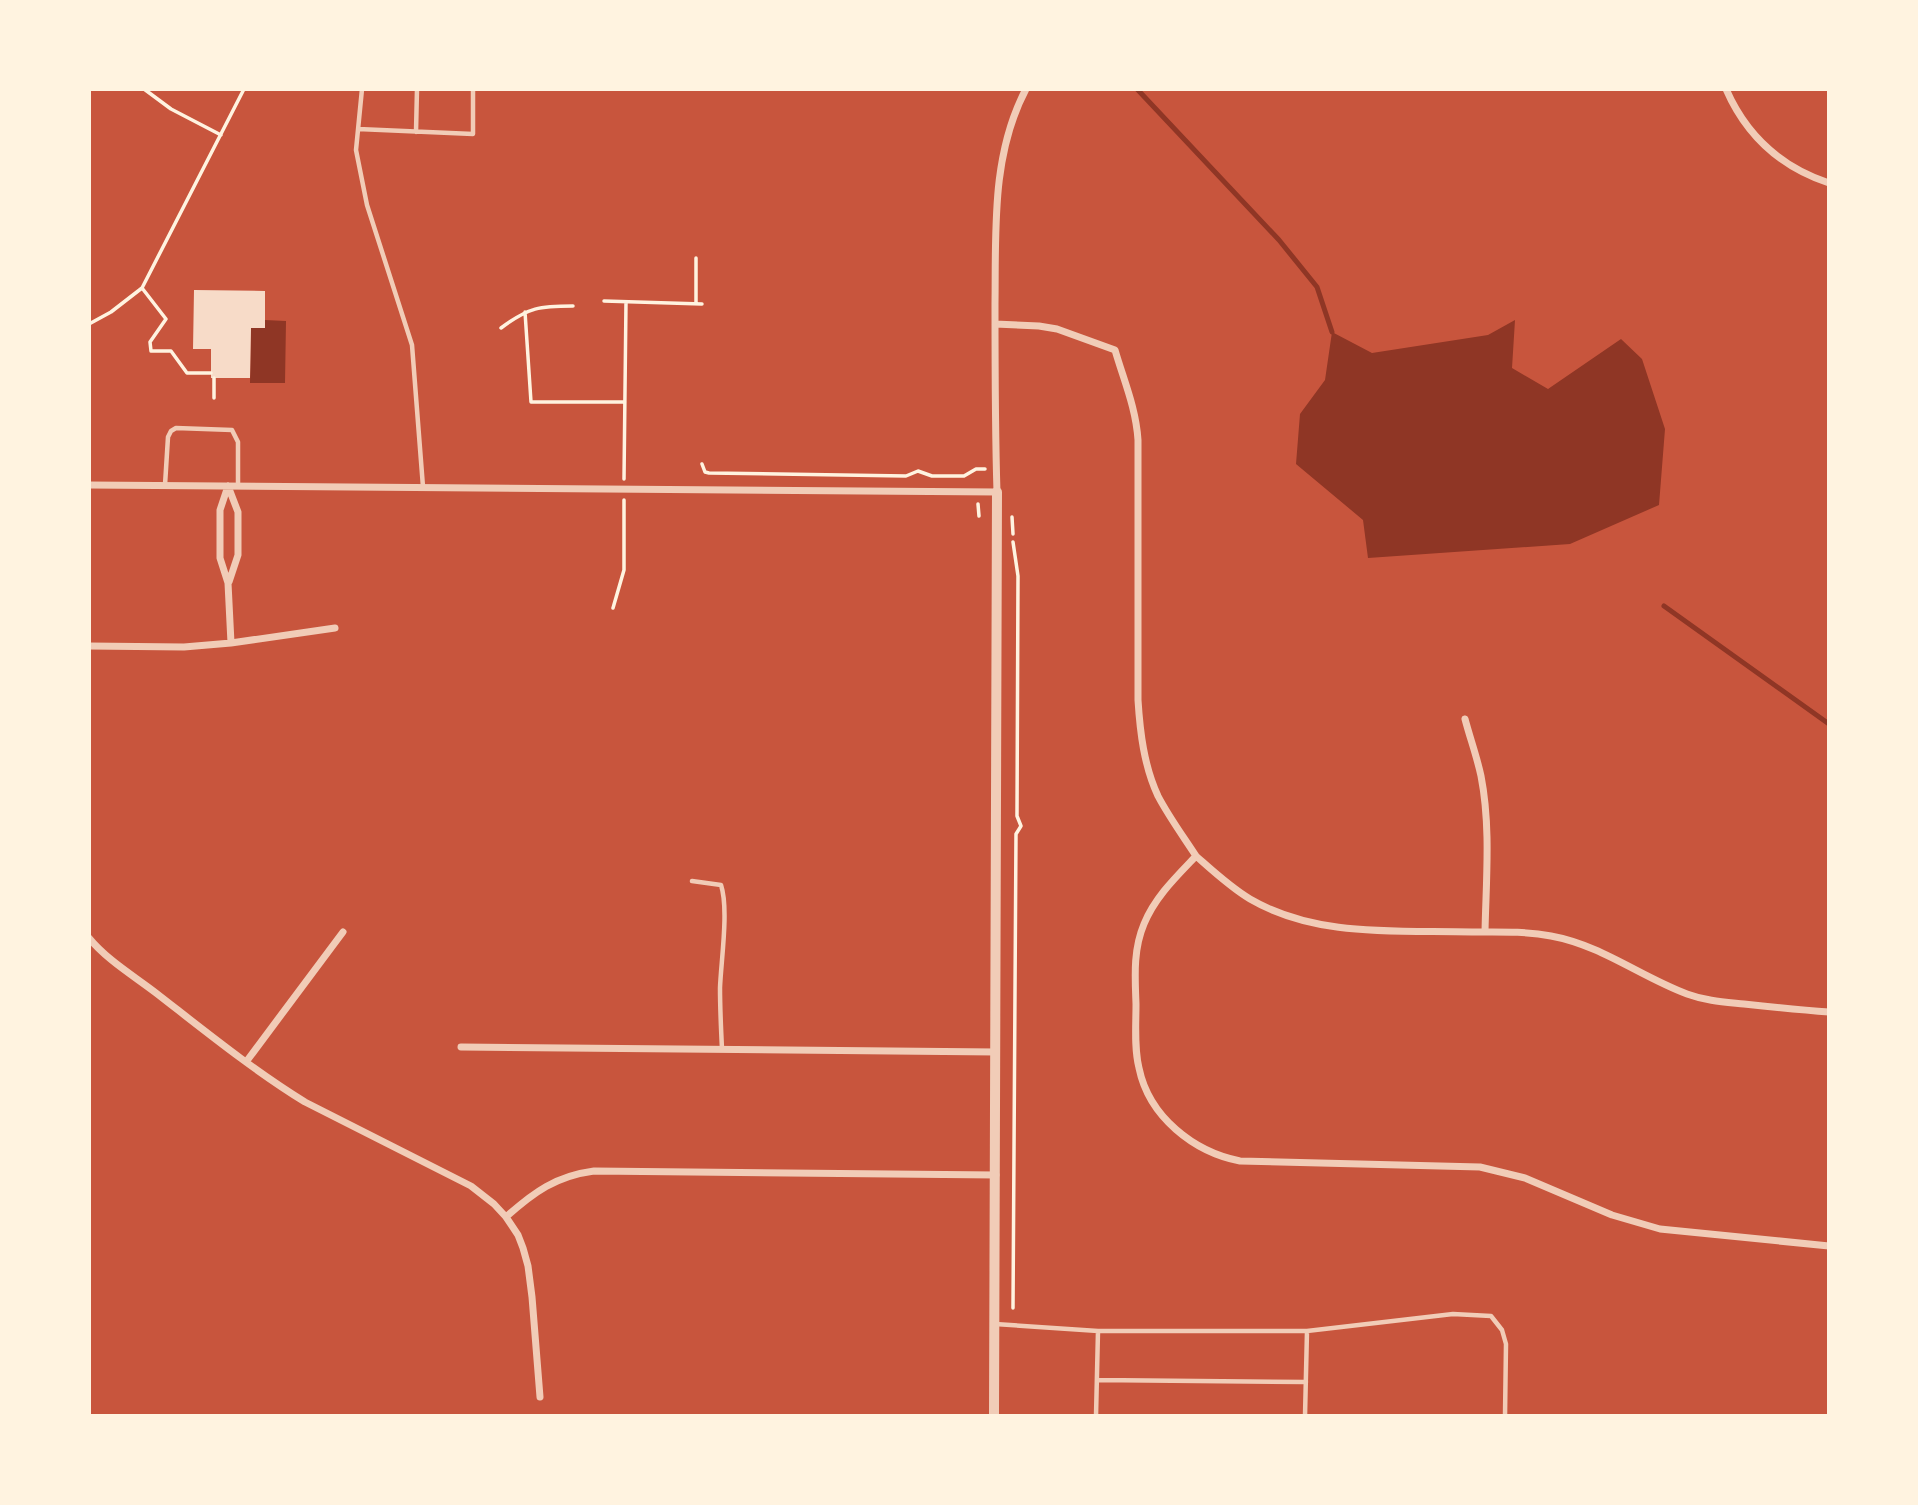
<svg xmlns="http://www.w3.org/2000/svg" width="1918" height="1505" font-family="'DejaVu Sans',sans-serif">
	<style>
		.water { fill: #8f3625 }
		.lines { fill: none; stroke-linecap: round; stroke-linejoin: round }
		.stream { stroke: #8f3625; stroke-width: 5 }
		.building { fill: #f7dbc8 }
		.path { stroke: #fff3e0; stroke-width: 3.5 }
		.service { stroke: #f1ccb7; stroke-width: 4.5 }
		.minor { stroke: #f1ccb7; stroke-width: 7 }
		.tertiary { stroke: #f1ccb7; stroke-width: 10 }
	</style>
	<rect width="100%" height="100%" fill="#c8553d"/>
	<path class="water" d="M265,320L286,321L285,383H250L251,328H265Z
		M1515,320L1512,368L1548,389L1621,339L1642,359L1665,429L1659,505L1570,544L1368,558L1363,520L1296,464L1300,414L1325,380L1332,332L1372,353L1488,335Z"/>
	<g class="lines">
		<path class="stream" d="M1137,89L1279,240L1317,287L1332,332
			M1664,606L1829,724"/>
	</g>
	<path class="building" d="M194,290L265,291V328H251L250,378H211V349H193Z"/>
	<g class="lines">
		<path class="path" d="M144,89L171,109L221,135
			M696,258V303
			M142,288L244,89
			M604,301L702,304
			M525,312L531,402H625
			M89,324L111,312L142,288L166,319L150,342L151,351H171L187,373H211
			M501,328C529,307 540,306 573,306
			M214,378V398
			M702,464L705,472L709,473L906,476L918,471L932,476H964L976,469H985
			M624,479L626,302
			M978,504L979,516
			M1012,517L1013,534
			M1013,542L1018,576L1017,816L1021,826L1016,834L1013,1308
			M613,608L624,570V500"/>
		<path class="service" d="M362,89L356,150L367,205L412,345L423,487
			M358,129L473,134V89
			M416,132L417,89
			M165,485L168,437L171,431L176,428L232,430L238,442V486
			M692,881L721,885C729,909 721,961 720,988C720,1009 721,1029 722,1049
			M995,1324L1098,1331H1307L1453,1314L1491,1316L1502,1330L1506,1344L1505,1416
			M1097,1380L1306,1382
			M1096,1416L1098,1331
			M1305,1416L1307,1331"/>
		<path class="minor" d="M1726,89C1746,135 1781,167 1829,183
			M995,324L1039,326L1057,329L1115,350C1124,381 1136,408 1138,440V700C1140,732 1144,766 1158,796C1169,817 1183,836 1196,856C1176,877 1155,897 1144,924C1133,950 1135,977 1136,1004C1136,1025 1134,1048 1139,1068C1149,1117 1194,1152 1240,1161L1480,1167L1525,1178L1612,1215L1660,1229L1829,1246
			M89,485L997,492C995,429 995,367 995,304C996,232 991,155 1026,89
			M228,486L220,510V558L228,583L231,643
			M228,486L238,512V555L229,582
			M89,646L184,647L231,643L335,628
			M1465,719C1470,738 1477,757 1481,776C1491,827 1486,881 1485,932
			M1196,856C1213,871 1230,887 1250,899C1317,938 1398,930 1472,932C1499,932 1525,931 1551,936C1601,945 1641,977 1687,994C1706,1001 1725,1002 1744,1004C1772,1007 1801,1010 1829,1012
			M89,938C107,960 134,976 156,993C205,1031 253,1070 305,1102L471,1186L494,1204L506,1217L518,1235L523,1248L528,1266L532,1297L540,1397
			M461,1047L996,1052
			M246,1062L343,932
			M506,1217C534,1192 556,1176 594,1171L996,1175"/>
		<path class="tertiary" d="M994,1416L997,492"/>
	</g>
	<rect width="1918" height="1505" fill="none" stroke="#fff3e0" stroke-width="182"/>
</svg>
